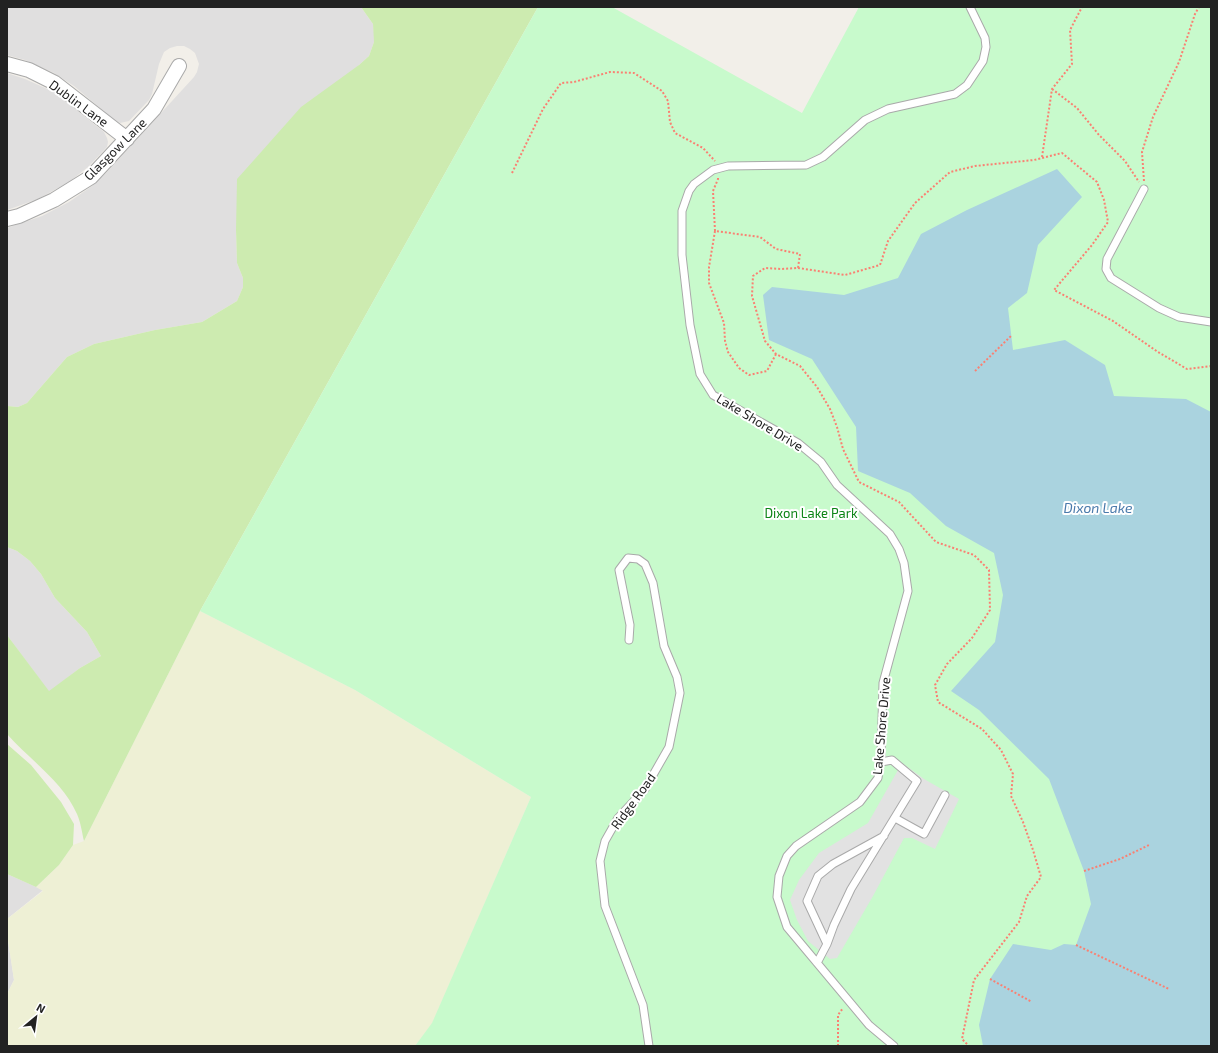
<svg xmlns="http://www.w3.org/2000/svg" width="1218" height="1053" font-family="'Exo 2',sans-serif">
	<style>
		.residential { fill: #e0dfdf }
		.farmland { fill: #eef0d5 }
		.grass { fill: #cdebb0 }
		.park { fill: #c8facc }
		.parking { fill: #e2e2e2 }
		.water { fill: #aad3df }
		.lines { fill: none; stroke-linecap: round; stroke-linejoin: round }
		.service-casing { stroke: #a9a9a9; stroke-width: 9 }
		.minor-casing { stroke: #a9a9a9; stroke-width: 16 }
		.path { stroke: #fa8072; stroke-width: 2; stroke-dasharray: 2 2; stroke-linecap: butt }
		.service { stroke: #fff; stroke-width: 7 }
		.minor { stroke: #fff; stroke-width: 14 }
		.labels { text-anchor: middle; stroke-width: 4; stroke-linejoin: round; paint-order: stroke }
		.street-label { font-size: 13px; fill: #222; stroke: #fff }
		.park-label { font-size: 13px; fill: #0c8416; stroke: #fff }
		.water-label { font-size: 14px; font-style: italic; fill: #4a7aab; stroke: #fff }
	</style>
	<rect width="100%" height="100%" fill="#f2efe9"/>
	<path class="residential" d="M7,7H361L373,24L374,32V42L369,56L359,65L236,230L237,263L243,278V287L237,301L202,322L155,330L94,344L67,357L27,403L18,407L7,406V228L42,216L69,202L92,186L106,173L194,77L197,72L199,64L195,53L190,49L184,46H177L170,48L164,52L159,64L152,94L149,100L129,121L120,123L114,120L74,86L54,73L25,60L7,55Z
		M7,73L25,79L54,92L104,132L107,138L108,142L107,147L88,167L69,182L38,199L7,210Z
		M7,547L17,551L30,561L41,574L55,598L87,632L101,656L80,668L49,692L7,635Z
		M7,874L43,890L7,919Z
		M7,934L14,980L7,994Z"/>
	<path class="farmland" d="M200,611L355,690L531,797L432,1024L415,1046H7V994L14,980L7,934V919L43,891L36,887L59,865L73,845L84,841Z"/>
	<path class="grass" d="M361,7H538L200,611L84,841C82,833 81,823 77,814C63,782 30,760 7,734V635L49,691L80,668L101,656L87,632L55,598L41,574L30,561L17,551L7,547V406L18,407L27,403L67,357L94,344L155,330L202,322L237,301L243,287V278L237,263L236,230L237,179L301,107L359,65L369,56L374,42L373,24Z
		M7,744L31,765L61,802L74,824L73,845L59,865L36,887L7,874Z"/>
	<path class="park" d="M538,7H612L802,113L859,7H1211V1046H415L432,1023L531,797L355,690L200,611Z"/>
	<path class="parking" d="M902,763L924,779L959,799L935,849L912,838H904L873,896L837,958L830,959L808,941L797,920L790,900L799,880L819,853L868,823Z"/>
	<path class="water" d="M1057,169L1082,197L1038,245L1027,293L1008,308L1013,350L1065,340L1105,365L1114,396L1186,399L1211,412V1046H983L979,1025L990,979L1013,944L1051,950L1064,944L1076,945L1091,904L1084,871L1049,779L979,710L951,691L995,642L1003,595L994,553L946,526L910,493L858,471L856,427L812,359L769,340L763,295L772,287L844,295L898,278L921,234L967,210Z"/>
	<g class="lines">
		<g class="service-casing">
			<path id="service" d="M1144,189L1107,259L1106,269L1111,278L1159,308L1179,317L1211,322
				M629,640L630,625L619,570L628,558L638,559L645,564L653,583L664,646L677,677L680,693L669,747L645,789L618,818L605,841L600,861L605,906L643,1005L649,1046
				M895,818L924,834L945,795
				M827,944L807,901L818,876L833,864L884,836
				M817,963L827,944L834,925L851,889L917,781L892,760L881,762
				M894,1046L869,1025L787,927L777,897L779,876L787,856L796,846L860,802L878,778L881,756L883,683L908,591L904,563L899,549L890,534L837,485L821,462L798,443L713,395L700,374L690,325L682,255V211L689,191L694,184L713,170L728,166L806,165L823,157L865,120L888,109L955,94L967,85L983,61L986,47L985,38L970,7"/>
		</g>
		<g class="minor-casing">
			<path id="minor" d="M7,64L29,70L55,83L127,139
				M7,219L19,216L54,200L91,177L154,109L179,66"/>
		</g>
		<path class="path" d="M1052,89L1077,108L1099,135L1125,161L1139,182
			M1042,157L1052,89L1072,64L1070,30L1082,7
			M512,173L543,109L561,83L574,82L610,72L634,73L662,91L668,101L670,122L675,133L703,148L715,161
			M718,178V179L713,191L715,231L760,237L776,249L800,254L798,268L781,269L765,268L753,276L752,296L765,341L776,354L800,366L817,387L830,409L837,427L843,449L859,482L899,502L936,542L974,555L989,570L990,610L972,638L947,664L935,685L938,702L982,729L1001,750L1013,774L1011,796L1023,822L1033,850L1041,877L1027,896L1019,922L974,980L962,1039L969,1046
			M1144,181L1142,152L1153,117L1179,62L1195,14L1199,7
			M715,231L709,267V283L724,323L725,341L728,352L739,368L749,375L767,371L776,354
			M798,268L845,275L880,265L888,241L915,203L950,172L975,166L1034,160L1062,153L1097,182L1104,200L1108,222L1092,245L1054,290L1113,321L1158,352L1187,369L1211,366
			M975,371L1011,336
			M1084,871L1120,859L1149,845
			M1076,945L1169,989
			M990,979L1032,1002
			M838,1046V1015L843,1008"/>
		<use href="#service" class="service"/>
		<use href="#minor" class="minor"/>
	</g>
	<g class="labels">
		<g class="street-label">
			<text transform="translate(79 103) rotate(36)" y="5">Dublin Lane</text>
			<text transform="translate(115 149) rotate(-45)" y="5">Glasgow Lane</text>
			<text transform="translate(760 422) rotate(31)" y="5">Lake Shore Drive</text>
			<text transform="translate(881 726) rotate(-85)" y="5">Lake Shore Drive</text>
			<text transform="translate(633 801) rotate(-54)" y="5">Ridge Road</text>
		</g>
		<g class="park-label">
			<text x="811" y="518">Dixon Lake Park</text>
		</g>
		<g class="water-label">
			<text x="1098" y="513">Dixon Lake</text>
		</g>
	</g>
	<rect width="1218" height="1053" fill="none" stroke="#222222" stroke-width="16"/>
	<g transform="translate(36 1017) rotate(29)" stroke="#ffffff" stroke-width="3" paint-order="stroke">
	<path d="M0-3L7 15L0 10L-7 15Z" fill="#222222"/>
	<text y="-6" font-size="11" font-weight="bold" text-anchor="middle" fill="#222222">N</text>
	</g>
</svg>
